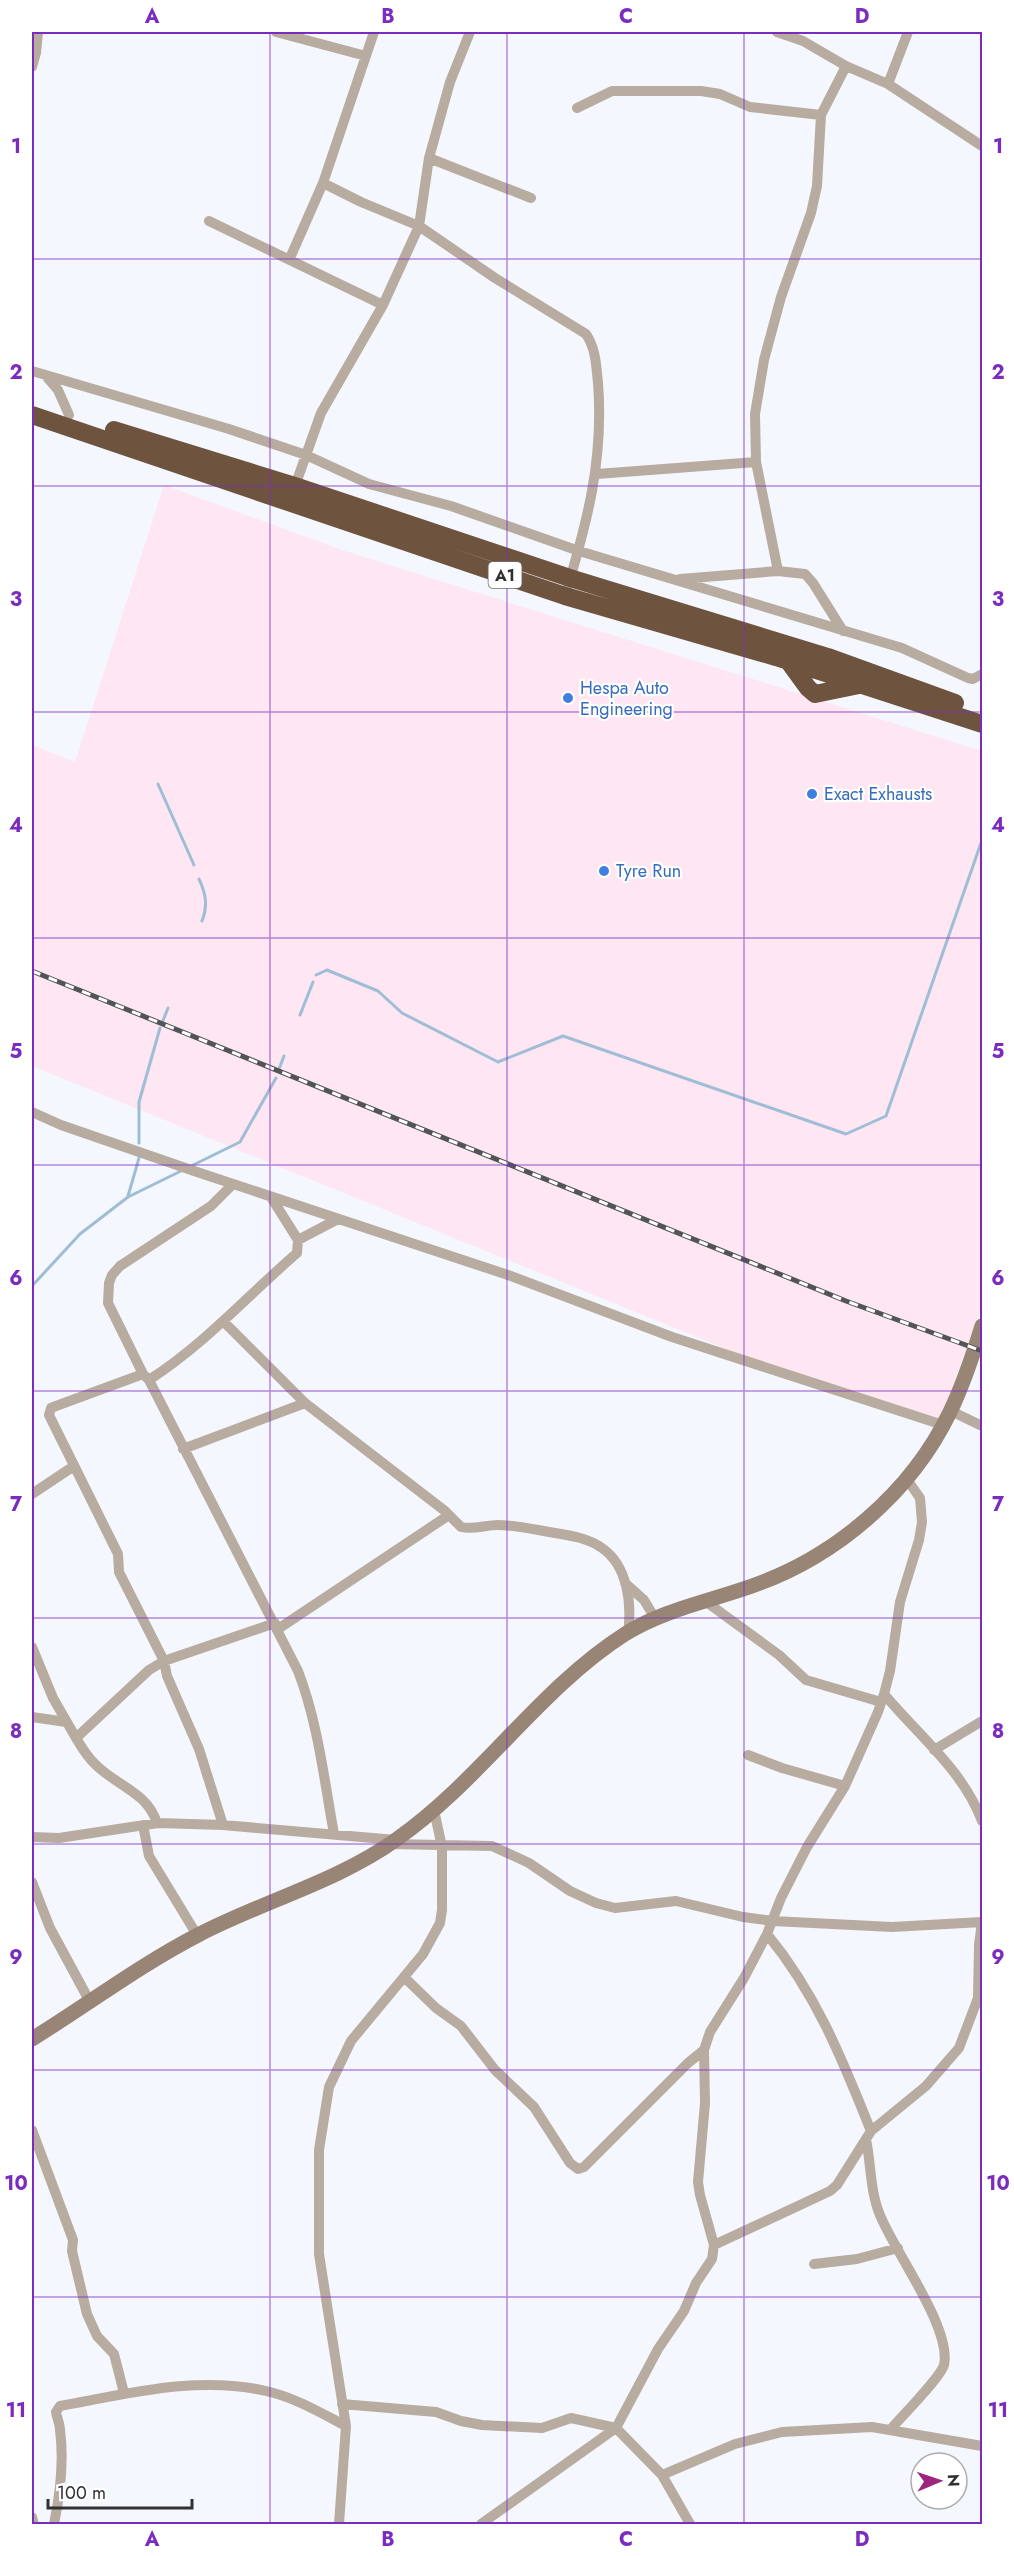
<svg xmlns="http://www.w3.org/2000/svg" width="1014" height="2556" font-family="Jost,sans-serif">
	<style>
		.commercial { fill: #fee6f2 }
		.lines { fill: none; stroke-linecap: round; stroke-linejoin: round }
		.stream { stroke: #9fbdd5; stroke-width: 3 }
		.street { stroke: #b8aba0; stroke-width: 10 }
		.secondary { stroke: #998576; stroke-width: 15 }
		.highway { stroke: #6e543f; stroke-width: 18 }
		.rail-casing { stroke: #525456; stroke-width: 5 }
		.rail { stroke: #fff; stroke-width: 3; stroke-dasharray: 9; stroke-linecap: butt }
		.grid { fill: none; stroke: #7b2cbf; stroke-width: 1.5; stroke-opacity: 0.55 }
		.shop-dot { fill: #3f7fe0; stroke: #fff; stroke-width: 2 }
		.labels { text-anchor: middle; stroke-width: 4.5; stroke-linejoin: round; paint-order: stroke }
		.shield { fill: #fff; stroke: #6d6e70; stroke-width: 1.5 }
		.shield-label { font-size: 16px; font-weight: bold; fill: #2f3032 }
		.shop-label { font-size: 18px; fill: #366cbe; stroke: #fff; text-anchor: start }
		.neatline { fill: none; stroke: #7b2cbf; stroke-width: 2 }
		.grid-label { font-size: 20px; text-anchor: middle; font-weight: bold; fill: #7b2cbf }
	</style>
	<rect width="100%" height="100%" fill="#f4f8fe"/>
	<path class="commercial" d="M164,485L342,550L982,751V1307L940,1419L741,1355L32,1066V745L75,762Z"/>
	<g class="lines">
		<path class="stream" d="M158,784L194,865
			M199,879C206,894 208,906 202,921
			M316,975L327,970L378,991L402,1013L498,1062L563,1036L846,1134L886,1116L982,840
			M300,1015L313,982
			M162,1023L168,1008
			M279,1069L284,1056
			M139,1143V1102L160,1028
			M189,1167L240,1142L276,1078
			M128,1196L139,1158
			M32,1286L80,1234L128,1197L183,1170"/>
		<path class="street" d="M276,32L366,56
			M374,32L323,183L361,202L419,226L495,278L586,334C596,349 596,365 598,383C604,460 587,523 565,596
			M777,32L803,41L846,66L888,84L982,146
			M32,67L36,53L38,32
			M888,84L908,32
			M577,108L612,91H701L720,94L750,107L821,115
			M429,158L531,198
			M209,221L383,305
			M290,258L323,183
			M32,371L229,429L306,455L369,484L451,506L579,551L902,648L968,678L973,679L982,674
			M45,375L58,390L69,415
			M597,474L756,462
			M295,486L321,413L383,305L419,226L429,158L450,82L470,32
			M778,571L756,462L755,414L764,360L781,297L811,213L817,186L821,115L846,66
			M680,579L778,571L805,574L813,583L843,631
			M32,1112L61,1125L197,1172L508,1275L672,1337L943,1425
			M233,1184L211,1206L120,1266L112,1275L109,1283L108,1303L143,1374L149,1380L298,1671C318,1723 324,1779 334,1834
			M271,1197L298,1240
			M224,1322L305,1403L445,1511L461,1527C474,1530 485,1525 498,1525C514,1525 532,1529 549,1532C566,1535 587,1537 602,1548C628,1566 632,1604 628,1633
			M143,1374L56,1406L51,1408L49,1415L118,1554L119,1572L164,1661L167,1676L199,1749L223,1825
			M149,1380C206,1343 246,1297 297,1253L298,1240L338,1219
			M951,1411L982,1426
			M183,1449L305,1403
			M32,1494L74,1466
			M625,1583L644,1600L656,1620
			M705,1601L779,1655L806,1680L881,1702
			M278,1629L449,1515
			M32,1647L53,1698L76,1738
			M884,1694C918,1735 963,1770 982,1821
			M32,1717L66,1722
			M934,1750L982,1721
			M748,1755L782,1768L845,1786
			M157,1823C147,1792 117,1786 96,1765C87,1757 82,1748 76,1738L149,1670L164,1661L275,1623
			M143,1825L149,1856L197,1935
			M32,1837L59,1838L158,1823L223,1825L396,1840
			M389,1844L492,1846L529,1863L570,1891L596,1903L615,1908L676,1901L743,1917L773,1921L892,1927L982,1922
			M32,1882L50,1928L90,2002
			M767,1934C817,1995 842,2059 871,2131
			M404,1977L436,2008L461,2026L495,2070L534,2107L570,2163L578,2169L584,2167L688,2063L704,2050
			M32,2130L73,2240L72,2251L87,2314L97,2336L114,2354L124,2393
			M866,2139C871,2163 870,2192 880,2215C894,2251 952,2328 944,2365C940,2378 902,2416 892,2428
			M714,2245L700,2195L698,2182L705,2103L704,2050L710,2032L744,1978L767,1934L781,1898L807,1847L845,1786L878,1712L884,1694L890,1671L900,1602L919,1540L922,1522L920,1498L906,1478
			M814,2264L857,2259L898,2248
			M342,2404L436,2412L461,2421L482,2425L542,2428L571,2418L616,2428L662,2475L690,2524
			M662,2475L735,2444L782,2432L872,2427L982,2446
			M32,2517L34,2524
			M54,2524C60,2495 64,2460 60,2430C60,2424 57,2418 56,2412L60,2406C127,2394 198,2375 266,2391C294,2397 321,2413 346,2426
			M339,2524L346,2426L319,2254V2150L329,2087L351,2041L423,1954L440,1923L442,1910V1847L434,1810
			M481,2524L616,2428L658,2349L684,2311L696,2283L712,2259L714,2245L830,2191L837,2185L871,2131L926,2086L959,2048L978,1998L979,1945L982,1922"/>
		<path class="secondary" d="M32,2039C87,2005 140,1965 198,1935C263,1901 337,1882 397,1839C481,1780 539,1689 625,1634C663,1610 710,1601 752,1586C835,1557 911,1493 950,1412C963,1385 973,1355 982,1326"/>
		<path class="highway" d="M32,415L565,596L776,657L982,724
			M114,430L295,486L570,578L828,657L955,703
			M789,662L808,688L815,694L859,685"/>
		<g class="rail-casing">
			<path id="rail" d="M32,971L846,1301L982,1351"/>
		</g>
		<use href="#rail" class="rail"/>
	</g>
	<path class="grid" d="M270,32V2524M507,32V2524M744,32V2524M32,259H982M32,486H982M32,712H982M32,938H982M32,1165H982M32,1391H982M32,1618H982M32,1844H982M32,2070H982M32,2297H982"/>
	<g class="shop-dot">
		<circle cx="568" cy="698" r="6"/>
		<circle cx="812" cy="794" r="6"/>
		<circle cx="604" cy="871" r="6"/>
	</g>
	<g class="labels">
		<rect class="shield" x="488.5" y="562" width="33" height="26" rx="4.5"/>
		<g class="shield-label">
			<text x="505" y="581">A1</text>
		</g>
		<g class="shop-label">
			<text x="580" y="694">Hespa Auto<tspan x="580" dy="21">Engineering</tspan></text>
			<text x="824" y="800">Exact Exhausts</text>
			<text x="616" y="877">Tyre Run</text>
		</g>
	</g>
	<rect width="1014" height="2556" fill="none" stroke="#ffffff" stroke-width="66"/>
	<g transform="translate(939 2481) rotate(88)"><circle r="28" fill="#ffffff" stroke="#acacad" stroke-width="1.5"/>
	<path d="M0-4.5L10 22L0 15L-10 22Z" fill="#9e257e"/>
	<text y="-9" font-size="16" font-weight="bold" text-anchor="middle" fill="#2f3032">N</text>
	</g>
	<path d="M48 2499v9h144v-9" fill="none" stroke="#2f3032" stroke-width="3"/>
	<text x="57" y="2499" font-size="18" fill="#2f3032" stroke="#ffffff" stroke-width="4.5" paint-order="stroke">100 m</text>
	<rect x="33" y="33" width="948" height="2490" class="neatline"/>
	<g class="grid-label">
		<text x="152" y="23">A</text>
		<text x="388" y="23">B</text>
		<text x="626" y="23">C</text>
		<text x="862" y="23">D</text>
		<text x="16" y="153">1</text>
		<text x="998" y="153">1</text>
		<text x="16" y="379">2</text>
		<text x="998" y="379">2</text>
		<text x="16" y="606">3</text>
		<text x="998" y="606">3</text>
		<text x="16" y="832">4</text>
		<text x="998" y="832">4</text>
		<text x="16" y="1058">5</text>
		<text x="998" y="1058">5</text>
		<text x="16" y="1285">6</text>
		<text x="998" y="1285">6</text>
		<text x="16" y="1511">7</text>
		<text x="998" y="1511">7</text>
		<text x="16" y="1738">8</text>
		<text x="998" y="1738">8</text>
		<text x="16" y="1964">9</text>
		<text x="998" y="1964">9</text>
		<text x="16" y="2190">10</text>
		<text x="998" y="2190">10</text>
		<text x="16" y="2417">11</text>
		<text x="998" y="2417">11</text>
		<text x="152" y="2546">A</text>
		<text x="388" y="2546">B</text>
		<text x="626" y="2546">C</text>
		<text x="862" y="2546">D</text>
	</g>
</svg>
